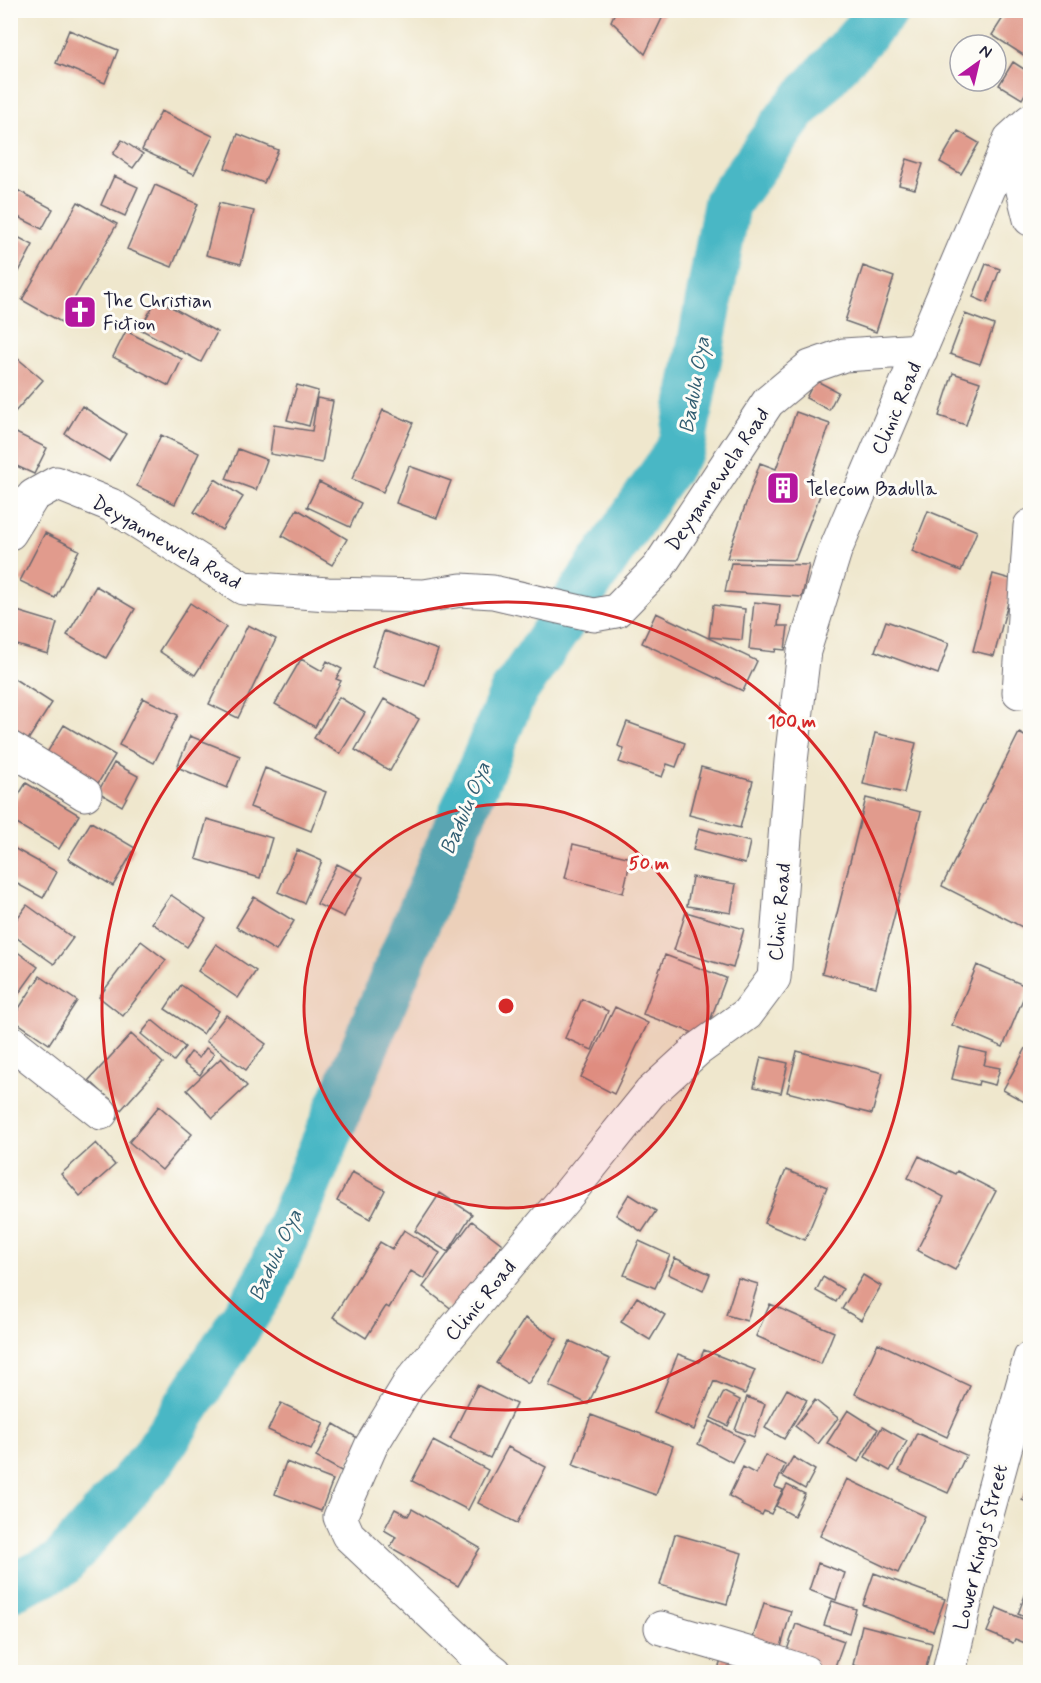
<svg xmlns="http://www.w3.org/2000/svg" width="1041" height="1683" font-family="Mynerve,sans-serif">
	<style>
		.lines { fill: none; stroke-linecap: round; stroke-linejoin: round }
		.river { stroke: #4ab7c5; stroke-width: 48 }
		.building { fill: #e19b8d }
		.minor-casing { stroke: #6a676e; stroke-width: 35 }
		.major-casing { stroke: #6a676e; stroke-width: 35 }
		.minor { stroke: #fff; stroke-width: 33 }
		.major { stroke: #fff; stroke-width: 33 }
		.ring { fill: none; stroke: #d62828; stroke-width: 3 }
		.labels { text-anchor: middle; stroke-width: 6; stroke-linejoin: round; paint-order: stroke }
		.poi-label { font-size: 20px; fill: #22223b; stroke: #fdfcf7; text-anchor: start }
		.street-label { font-size: 20px; fill: #22223b; stroke: #fdfcf7 }
		.water-label { font-size: 21px; font-style: italic; fill: #325e72; stroke: #fdfcf7 }
		.centre { fill: #d62828; stroke: #fdfcf7; stroke-width: 3 }
		.ring-label { font-size: 18px; text-anchor: middle; font-weight: bold; fill: #d62828; stroke: #fdfcf7; stroke-width: 6; stroke-linejoin: round; paint-order: stroke }
	</style>
	<rect width="100%" height="100%" fill="#fdfcf7"/>
	<filter id="ink" filterUnits="userSpaceOnUse"><feTurbulence type="fractalNoise" baseFrequency=".0167" numOctaves="2"/><feDisplacementMap in="SourceGraphic" scale="12" xChannelSelector="R" yChannelSelector="G"/><feConvolveMatrix kernelMatrix="1 2 1 2 8 2 1 2 1" color-interpolation-filters="sRGB"/></filter>
	<filter id="wash" filterUnits="userSpaceOnUse"><feTurbulence type="fractalNoise" baseFrequency=".008" numOctaves="4" result="noise"/><feDisplacementMap in="SourceGraphic" scale="24" xChannelSelector="R" yChannelSelector="G"/><feGaussianBlur stdDeviation="1.35" result="paint"/><feColorMatrix in="noise" values="0 0 0 0 0 0 0 0 0 0 0 0 0 0 0 0 0 1.4 0 .05"/><feComposite in="paint" operator="in"/></filter>
	<g filter="url(#wash)">
		<rect width="100%" height="100%" fill="#efe7cd"/>
		<g class="lines">
			<path class="river" d="M10,1588L60,1565L153,1459L265,1285L513,693L682,446L727,203L793,112L885,10"/>
		</g>
		<g id="blocks">
			<path class="building" d="M616,10H666L645,54L611,21Z
				M1008,10H1021L1030,16V48L1025,56L992,35Z
				M69,30L118,50L105,83L56,63Z
				M1013,62L1030,73V85L1022,99L999,85Z
				M161,111L213,136L194,174L142,150Z
				M958,131L979,143L961,174L940,162Z
				M238,134L278,150L264,183L225,168Z
				M122,140L143,154L133,168L113,154Z
				M907,159L923,164L915,189L899,185Z
				M114,176L138,187L125,216L101,205Z
				M155,185L198,204L172,267L127,249Z
				M17,190L53,209L42,229L10,213V203Z
				M78,202L117,224L61,322L22,300Z
				M219,203L254,211L241,264L206,255Z
				M10,233L33,245L13,283L10,281Z
				M986,264L1000,269L987,303L973,297Z
				M863,266L894,277L876,332L845,321Z
				M157,299L217,332L201,362L140,329Z
				M965,314L994,325L980,364L950,354Z
				M126,331L182,359L169,386L113,357Z
				M10,352L43,380L13,414L10,412Z
				M953,373L980,382L966,425L939,416Z
				M815,380L838,392L829,410L806,398Z
				M297,385L318,391L309,426L287,420Z
				M317,398L333,401L322,463L270,454L274,425L312,431Z
				M82,406L126,434L109,461L65,434Z
				M383,410L413,423L383,492L352,479Z
				M796,412L830,424L808,486L822,490L795,560L727,558L760,463L776,469Z
				M10,430L47,448L34,474L10,463Z
				M161,435L199,453L175,504L137,486Z
				M238,449L267,460L256,490L226,479Z
				M409,466L451,481L437,518L396,503Z
				M215,479L243,497L222,530L194,512Z
				M319,482L361,503L350,527L307,507Z
				M297,509L347,539L332,565L282,536Z
				M928,511L977,531L961,571L912,551Z
				M45,533L79,550L55,598L20,581Z
				M731,563L809,565L802,597L725,592Z
				M993,574L1014,580L994,656L973,651Z
				M96,586L135,609L106,658L67,635Z
				M754,602L780,605L778,626H788L785,650L776,649L775,652L749,649Z
				M190,603L226,627L195,675L159,651Z
				M713,605L745,609L742,640L709,637Z
				M17,611L57,623L48,654L10,643V631Z
				M656,613L757,661L743,691L642,643Z
				M886,621L949,643L938,674L875,651Z
				M248,625L276,639L238,718L209,704Z
				M384,631L438,650L425,686L372,667Z
				M301,659L322,671L327,661L342,669L336,679L341,681L315,727L275,704Z
				M10,676L52,703L26,743L10,733Z
				M339,697L365,713L340,754L314,738Z
				M143,698L178,715L154,763L119,745Z
				M384,699L419,719L390,771L355,750Z
				M627,722L685,743L676,767L667,764L662,777L619,762L624,749L618,746Z
				M64,725L115,755L94,790L43,759Z
				M875,733L916,743L904,793L863,784Z
				M1019,733L1030,739V931L942,886Z
				M190,736L240,756L227,788L177,767Z
				M114,763L138,776L122,806L98,792Z
				M701,767L753,781L740,828L689,815Z
				M265,768L326,792L311,831L250,807Z
				M26,783L79,815L59,849L10,820V809Z
				M866,798L921,812L876,987L822,973Z
				M207,819L272,838L260,878L196,859Z
				M91,822L135,848L113,886L68,859Z
				M699,828L750,842L745,864L693,850Z
				M573,844L631,858L623,893L565,878Z
				M10,846L57,872L43,898L10,880Z
				M297,850L322,861L304,903L278,892Z
				M337,864L363,877L344,917L317,904Z
				M692,877L736,884L731,913L687,906Z
				M171,895L206,919L187,947L152,923Z
				M254,897L294,921L276,951L236,927Z
				M27,905L73,938L54,964L10,933V928Z
				M686,912L744,929L733,968L674,950Z
				M141,941L166,960L123,1016L99,997Z
				M216,944L256,971L238,998L198,971Z
				M16,951L38,967L10,1006V960Z
				M665,955L726,978L704,1037L643,1014Z
				M977,965L1028,987L1003,1047L952,1025Z
				M40,976L77,1001L49,1044L12,1019Z
				M181,985L219,1011L203,1034L165,1009Z
				M582,999L608,1011L592,1050L565,1038Z
				M615,1007L648,1023L614,1094L581,1077Z
				M226,1015L266,1044L246,1070L206,1041Z
				M152,1020L185,1047L174,1061L141,1034Z
				M131,1034L163,1063L121,1110L89,1080Z
				M1030,1041V1105L1003,1090Z
				M960,1047L987,1053L984,1065L1000,1068L995,1085L979,1081L978,1085L952,1079Z
				M206,1048L214,1054L200,1075L183,1063L191,1052L199,1058Z
				M797,1051L883,1073L872,1114L787,1092Z
				M761,1057L788,1063L781,1093L754,1087Z
				M221,1058L247,1086L213,1118L187,1090Z
				M159,1106L192,1134L162,1170L129,1142Z
				M96,1143L115,1165L80,1196L61,1174Z
				M919,1156L955,1174L957,1171L996,1191L955,1270L917,1250L944,1197L908,1178Z
				M786,1170L827,1187L805,1240L764,1223Z
				M352,1172L385,1190L370,1219L337,1201Z
				M440,1193L472,1214L448,1252L415,1231Z
				M629,1194L656,1211L642,1232L616,1215Z
				M472,1221L502,1244L453,1310L423,1287Z
				M404,1230L440,1253L424,1279L411,1271L389,1308L386,1306L366,1338L333,1317L380,1242L392,1249Z
				M639,1241L670,1255L655,1288L624,1275Z
				M675,1258L710,1274L703,1291L668,1274Z
				M863,1275L881,1286L861,1320L842,1309Z
				M823,1277L843,1289L836,1302L816,1291Z
				M738,1278L758,1284L747,1321L726,1315Z
				M637,1297L665,1315L650,1340L621,1322Z
				M770,1304L834,1332L821,1364L756,1336Z
				M525,1318L557,1339L528,1384L496,1363Z
				M570,1341L610,1359L588,1404L549,1386Z
				M878,1343L970,1386L947,1437L855,1394Z
				M704,1350L755,1370L745,1394L714,1381L694,1430L654,1413L678,1354L699,1362Z
				M477,1385L516,1404L490,1458L450,1439Z
				M787,1389L807,1400L784,1439L765,1428Z
				M724,1392L740,1400L728,1426L711,1418Z
				M747,1397L765,1404L754,1437L735,1430Z
				M815,1400L838,1418L818,1444L795,1426Z
				M281,1403L324,1423L311,1450L268,1430Z
				M848,1410L878,1429L858,1462L827,1443Z
				M591,1415L673,1446L656,1495L573,1465Z
				M710,1421L744,1439L732,1462L698,1444Z
				M334,1424L361,1440L343,1472L316,1457Z
				M882,1427L907,1441L890,1471L865,1457Z
				M917,1433L966,1455L948,1493L899,1471Z
				M433,1441L488,1470L468,1510L412,1481Z
				M508,1447L546,1467L517,1523L478,1503Z
				M765,1455L785,1465L775,1487L783,1490L771,1514L764,1511L762,1515L741,1505L742,1503L729,1496L743,1467L756,1474Z
				M793,1457L815,1470L805,1489L782,1476Z
				M286,1462L333,1480L321,1511L275,1494Z
				M847,1479L925,1516L898,1573L820,1536Z
				M1029,1481L1030,1482V1503L1022,1500Z
				M787,1485L805,1494L794,1516L776,1506Z
				M395,1509L408,1516L412,1509L480,1548L458,1586L390,1547L396,1537L384,1530Z
				M675,1534L742,1553L727,1604L660,1585Z
				M818,1563L845,1573L836,1600L809,1590Z
				M874,1573L945,1599L933,1631L863,1605Z
				M1030,1582V1619L1018,1614Z
				M832,1601L856,1609L849,1633L824,1625Z
				M764,1603L791,1611L781,1647L753,1638Z
				M997,1608L1030,1622V1645L1015,1639L1013,1643L987,1632Z
				M796,1624L844,1641L833,1672L785,1656Z
				M862,1625L932,1643L925,1672H882L853,1665Z
				M723,1655L777,1672H717Z"/>
		</g>
	</g>
	<g filter="url(#ink)">
		<use href="#blocks" fill-opacity="0" stroke="#6a676e" stroke-width="1.5"/>
		<g class="lines">
			<g class="minor-casing">
				<path id="minor" d="M1010,139L1030,219
					M10,533L33,496L56,483L111,505L243,588L328,594L424,596L461,590L493,592L594,615L616,611L658,568L768,402L810,367L844,355L921,350
					M1019,692L1030,526
					M10,748L85,794
					M10,1041L101,1113
					M661,1628L751,1654L805,1672
					M495,1672L482,1662L348,1535L340,1517L371,1446L410,1382L570,1192L650,1093L697,1050L747,1014L774,978L791,761L804,651L835,551L1010,139L1030,121"/>
			</g>
			<g class="major-casing">
				<path id="major" d="M949,1672L977,1551L1030,1358"/>
			</g>
			<use href="#minor" class="minor"/>
			<use href="#major" class="major"/>
		</g>
	</g>
	<circle cx="506" cy="1006" r="202" fill="#d62828" fill-opacity=".12"/>
	<g class="ring">
		<circle cx="506" cy="1006" r="202"/>
		<circle cx="506" cy="1006" r="404"/>
	</g>
	<defs>
		<g id="church-square" transform="scale(1.725)"><rect x="-9" y="-9" width="18" height="18" rx="4" fill="#b5179e" stroke="#fdfcf7"/><path d="M-1.2-6h2.4v3.5h3.3v2.4h-3.3V6h-2.4V-.1h-3.3v-2.4h3.3Z" fill="#fff"/></g>
		<g id="building-square" transform="scale(1.725)"><rect x="-9" y="-9" width="18" height="18" rx="4" fill="#b5179e" stroke="#fdfcf7"/><path d="M-4-6H4V6H1V3H-1V6H-4ZM-2.5-4.3h1.7v1.8h-1.7ZM.8-4.3h1.7v1.8H.8ZM-2.5-1h1.7V.8h-1.7ZM.8-1h1.7V.8H.8Z" fill="#fff"/></g>
	</defs>
	<g fill-rule="evenodd">
		<use href="#church-square" x="80" y="312"/>
		<use href="#building-square" x="783" y="488"/>
	</g>
	<g class="labels">
		<g class="poi-label">
			<text x="103" y="307">The Christian<tspan x="103" dy="23">Fiction</tspan></text>
			<text x="806" y="495">Telecom Badulla</text>
		</g>
		<g class="street-label">
			<text transform="translate(896 408) rotate(-67)" y="7">Clinic Road</text>
			<text transform="translate(717 479) rotate(-56)" y="7">Deyyannewela Road</text>
			<text transform="translate(167 542) rotate(30)" y="7">Deyyannewela Road</text>
			<text transform="translate(779 912) rotate(-85)" y="7">Clinic Road</text>
			<text transform="translate(480 1300) rotate(-50)" y="7">Clinic Road</text>
			<text transform="translate(980 1547) rotate(-76)" y="7">Lower King's Street</text>
		</g>
		<g class="water-label">
			<text transform="translate(694 385) rotate(-80)" y="7">Badulu Oya</text>
			<text transform="translate(465 808) rotate(-67)" y="7">Badulu Oya</text>
			<text transform="translate(275 1255) rotate(-65)" y="7">Badulu Oya</text>
		</g>
	</g>
	<circle cx="506" cy="1006" r="9" class="centre"/>
	<g class="ring-label">
		<text x="792" y="727">100 m</text>
		<text x="649" y="869">50 m</text>
	</g>
	<rect width="1041" height="1683" fill="none" stroke="#fdfcf7" stroke-width="36"/>
	<g transform="translate(978 63) rotate(34)"><circle r="28" fill="#fdfcf7" stroke="#a5a5ac" stroke-width="1.5"/>
	<path d="M0-4.5L10 22L0 15L-10 22Z" fill="#b5179e"/>
	<text y="-9" font-size="16" font-weight="bold" text-anchor="middle" fill="#22223b">N</text>
	</g>
</svg>
